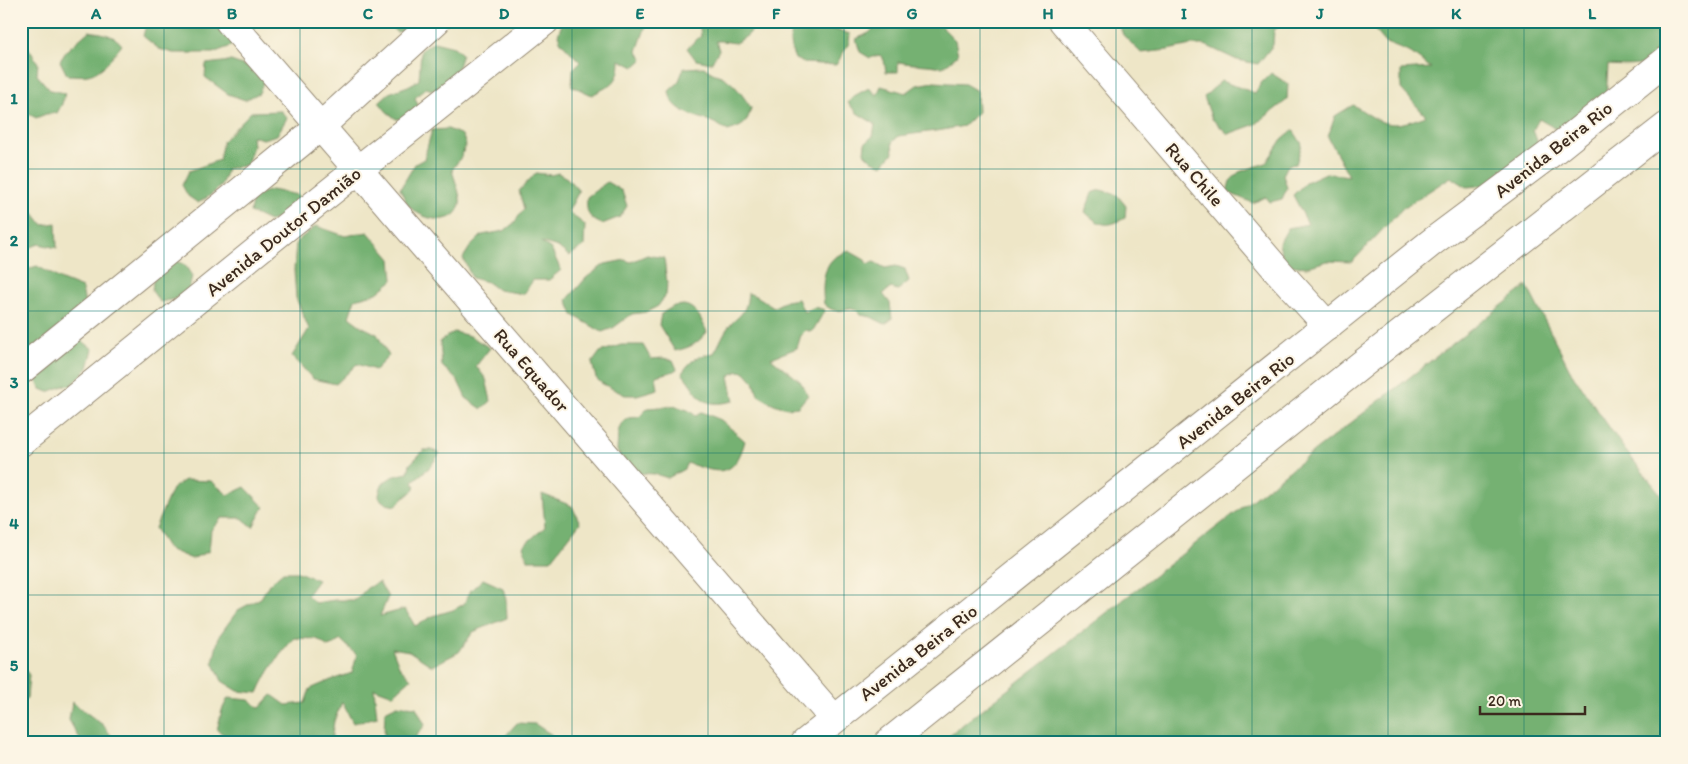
<svg xmlns="http://www.w3.org/2000/svg" width="1688" height="764" font-family="Itim,sans-serif">
	<style>
		.forest { fill: #74b172; stroke: #586e48 }
		.lines { fill: none; stroke-linecap: round; stroke-linejoin: round }
		.street-casing { stroke: #948872; stroke-width: 30 }
		.secondary-casing { stroke: #948872; stroke-width: 30 }
		.street { stroke: #fff; stroke-width: 28 }
		.secondary { stroke: #fff; stroke-width: 28 }
		.grid { fill: none; stroke: #0f766e; stroke-width: 1; stroke-opacity: 0.55 }
		.labels { text-anchor: middle; stroke-width: 4; stroke-linejoin: round; paint-order: stroke }
		.street-label { font-size: 19px; fill: #3b2a1e; stroke: #fcf5e5 }
		.neatline { fill: none; stroke: #0f766e; stroke-width: 2 }
		.grid-label { font-size: 16px; text-anchor: middle; font-weight: bold; fill: #0f766e }
	</style>
	<rect width="100%" height="100%" fill="#fcf5e5"/>
	<filter id="ink" filterUnits="userSpaceOnUse"><feTurbulence type="fractalNoise" baseFrequency=".02" numOctaves="2"/><feDisplacementMap in="SourceGraphic" scale="10" xChannelSelector="R" yChannelSelector="G"/><feConvolveMatrix kernelMatrix="1 2 1 2 8 2 1 2 1" color-interpolation-filters="sRGB"/></filter>
	<filter id="wash" filterUnits="userSpaceOnUse"><feTurbulence type="fractalNoise" baseFrequency=".0096" numOctaves="4" result="noise"/><feDisplacementMap in="SourceGraphic" scale="20" xChannelSelector="R" yChannelSelector="G"/><feGaussianBlur stdDeviation="1.12" result="paint"/><feColorMatrix in="noise" values="0 0 0 0 0 0 0 0 0 0 0 0 0 0 0 0 0 1.4 0 .05"/><feComposite in="paint" operator="in"/></filter>
	<g filter="url(#wash)">
		<rect width="100%" height="100%" fill="#eee6c7"/>
		<path class="forest" d="M147,21H229L235,28L231,46L213,53H173L159,49L143,36Z
			M386,21H427L406,31L396,32Z
			M563,21H602L606,23L610,21H640L647,23L637,51L643,59L634,67L620,60C620,84 610,85 592,95L572,86L573,69L580,62L561,42L558,35Z
			M699,21H756C753,33 745,38 735,43L722,41H716L719,50L711,63L696,60L687,48L701,36Z
			M881,21H936L955,40L958,55L943,67C928,64 913,65 898,62V72H886L884,60L880,55L870,58L860,52L856,39L869,33Z
			M1118,21H1289L1274,30L1273,45L1258,64L1237,60L1205,45H1191L1168,50L1141,53L1123,35Z
			M1367,21H1667C1667,31 1669,44 1667,53C1663,68 1620,66 1608,65L1606,100L1563,133L1539,119L1533,130L1542,154L1487,185L1467,187L1451,177L1403,208L1352,262L1327,261L1307,267L1285,265L1279,244L1288,228L1308,224L1293,195L1306,182L1326,173L1349,176L1328,137L1335,116L1353,105C1362,110 1371,117 1380,121C1395,128 1411,121 1426,116L1401,89V70L1431,68L1411,53L1386,43Z
			M811,28L832,29L850,34L849,43L836,65L804,63L795,59C791,49 785,35 798,29C802,27 808,28 811,28Z
			M89,31C101,33 114,34 122,45C113,56 103,72 88,75C82,76 74,75 67,75L60,61L67,50Z
			M21,36L38,63L37,75L50,90L65,93L62,104L57,113L46,114L36,118L21,109Z
			M434,42L454,47L462,54L453,83L438,92L426,88L415,98L420,110L411,119H396L387,112L379,102L389,93L408,86L419,80L421,50Z
			M231,61L248,67L266,76L259,93L245,100L228,94L205,77L206,64Z
			M704,67C712,73 712,73 721,76C734,82 744,97 751,108C747,124 744,126 728,131C722,127 717,124 710,121C695,116 671,111 669,91L678,83L684,68Z
			M1271,73L1288,84L1287,100L1256,124L1228,134L1212,119L1204,97L1221,81L1255,93L1261,83Z
			M934,82L965,84L977,91L978,112L964,126L943,130L899,136L892,142L893,153L883,165L872,161L864,153L865,143L873,136L875,124L857,113L848,103L854,96L869,88L877,95L881,86L906,93L917,85Z
			M281,111L287,118L277,135L263,139L252,136L253,146L247,165L227,169C221,190 216,192 198,203L188,196L182,185L189,171L219,160L223,141L251,112Z
			M448,129L462,135L466,144L461,157L452,170C454,178 462,198 460,204C455,228 421,220 409,206C405,202 403,194 400,189L415,164L424,159L432,130Z
			M1293,130L1302,144L1296,164L1288,165L1283,175L1287,188L1282,199L1270,202L1266,197L1253,203L1227,192L1230,181L1239,172L1266,163L1282,139Z
			M536,173L551,175L558,173L567,178L579,191L568,212L585,225L584,246L569,256L558,247L541,242L551,249L561,270L549,280H533L524,294L498,290L487,282L472,278L463,258L470,247L482,235L504,231L514,223L524,209L519,191Z
			M607,182L622,191L627,206L620,217L602,224C587,218 586,211 587,197Z
			M271,190L298,195L301,207L286,217L269,221L250,212L253,196Z
			M1101,190L1117,195L1126,206L1125,218C1107,228 1100,226 1085,212L1092,193Z
			M21,206L30,208L43,225L56,223L57,248L39,244L21,251Z
			M316,226L345,236L368,232L391,259L393,280L377,293L355,299L349,317L361,326L377,334L389,356L375,370L357,364L336,384L313,379L292,356L309,329L296,298L294,270L296,242Z
			M849,251L865,260L867,264L874,262L885,268L896,266L905,269L909,281L898,290L891,288L883,294L890,303L892,319L885,324L871,317L861,315L856,310L848,308C838,313 832,311 824,304C822,290 822,268 834,258C838,255 844,253 849,251Z
			M647,255L664,258L667,283L666,295L658,306L647,312L632,314L613,328L602,332L573,315L567,300L586,278L605,264L625,260L631,262Z
			M172,259L185,265L192,276L189,290L175,299L160,302L152,291L153,281L162,262Z
			M37,266L62,280L82,288L86,310L21,363V271Z
			M1527,286L1571,372L1625,450L1667,502V743H939Z
			M748,293L758,297L774,307L786,301L798,299L804,312L815,307L825,310L812,332L806,330L801,335L797,348L771,358L800,381L808,395L798,407C782,410 771,403 758,395L754,382L745,372L738,371L729,376L734,401C699,409 701,396 682,373C692,359 697,356 714,353C718,347 721,339 725,332C736,314 746,319 748,293Z
			M684,305C697,307 702,321 707,332C696,345 691,347 675,351L659,325L661,314L674,306Z
			M454,332L470,336L490,348L476,366L486,379L491,401L482,409L466,398L458,381L442,366L440,341Z
			M81,340L93,349L88,368L71,386L66,385L48,392L41,389L31,372L61,351Z
			M621,345H643L651,359L663,358L673,360L677,369C670,374 664,373 656,376L658,389L637,395H625L601,383L596,378L592,363L600,352Z
			M673,406L688,410L696,416L702,412L721,420L745,441C734,480 718,473 687,463L684,469L668,478L655,474L633,473L617,451L618,432L621,424L628,418L639,417L648,408Z
			M424,450H432L440,453L430,467L413,481L415,488C409,495 402,498 396,506L386,504L379,498C379,479 393,476 408,473L410,464Z
			M185,480L211,481L228,495L245,487L264,507L253,527L242,518H222L211,530L209,551L192,559L168,549L155,528L172,489Z
			M542,494L572,506L580,523L551,560H528L523,546L545,527Z
			M21,533L29,539L23,559L21,560Z
			M283,572H298L318,580L307,595L315,603L335,600H356L367,588L379,582L388,597L380,616L405,609L415,626L433,616L453,610L464,604L471,590L483,579L503,588L506,600L507,618L473,632L459,652L432,666L409,651L392,648L399,666L411,679L393,695L374,688L377,717L353,723L342,702L334,721L331,743H237L217,730L222,710L228,698L249,700L260,708L272,695L286,705L305,703L310,689L331,680L352,673L357,655L341,640L328,647L317,639L294,638C279,655 267,672 258,693L238,691L222,681L213,662L219,636L238,610L261,598L269,584Z
			M21,664L29,675L27,698L21,701Z
			M72,702L103,725L117,743H82L69,720Z
			M397,705L416,707L425,725L411,743H388L384,734L385,711Z
			M517,723L535,724L552,735L554,743H499Z"/>
	</g>
	<g filter="url(#ink)">
		<g class="lines">
			<g class="street-casing">
				<path id="street" d="M229,21L834,719
					M1063,21L1278,271L1328,326
					M21,370L321,126L436,21
					M21,442L285,228L545,21"/>
			</g>
			<g class="secondary-casing">
				<path id="secondary" d="M805,743L1432,242L1551,153L1667,60
					M888,743L1361,365L1667,126"/>
			</g>
			<use href="#street" class="street"/>
			<use href="#secondary" class="secondary"/>
		</g>
	</g>
	<path class="grid" d="M164,21V743M300,21V743M436,21V743M572,21V743M708,21V743M844,21V743M980,21V743M1116,21V743M1252,21V743M1388,21V743M1524,21V743M21,169H1667M21,311H1667M21,453H1667M21,595H1667"/>
	<g class="labels">
		<g class="street-label">
			<text transform="translate(1553 149) rotate(-38)" y="7">Avenida Beira Rio</text>
			<text transform="translate(1195 174) rotate(49)" y="7">Rua Chile</text>
			<text transform="translate(283 231) rotate(-39)" y="7">Avenida Doutor Damião</text>
			<text transform="translate(532 370) rotate(49)" y="7">Rua Equador</text>
			<text transform="translate(1235 400) rotate(-38)" y="7">Avenida Beira Rio</text>
			<text transform="translate(918 652) rotate(-38)" y="7">Avenida Beira Rio</text>
		</g>
	</g>
	<rect width="1688" height="764" fill="none" stroke="#fcf5e5" stroke-width="55"/>
	<path d="M1480 706v8h105v-8" fill="none" stroke="#3b2a1e" stroke-width="2.5"/>
	<text x="1488" y="706" font-size="15" fill="#3b2a1e" stroke="#fcf5e5" stroke-width="4" paint-order="stroke">20 m</text>
	<rect x="28" y="28" width="1632" height="708" class="neatline"/>
	<g class="grid-label">
		<text x="96" y="19">A</text>
		<text x="232" y="19">B</text>
		<text x="368" y="19">C</text>
		<text x="504" y="19">D</text>
		<text x="640" y="19">E</text>
		<text x="776" y="19">F</text>
		<text x="912" y="19">G</text>
		<text x="1048" y="19">H</text>
		<text x="1184" y="19">I</text>
		<text x="1320" y="19">J</text>
		<text x="1456" y="19">K</text>
		<text x="1592" y="19">L</text>
		<text x="14" y="104">1</text>
		<text x="14" y="246">2</text>
		<text x="14" y="388">3</text>
		<text x="14" y="529">4</text>
		<text x="14" y="671">5</text>
	</g>
</svg>
